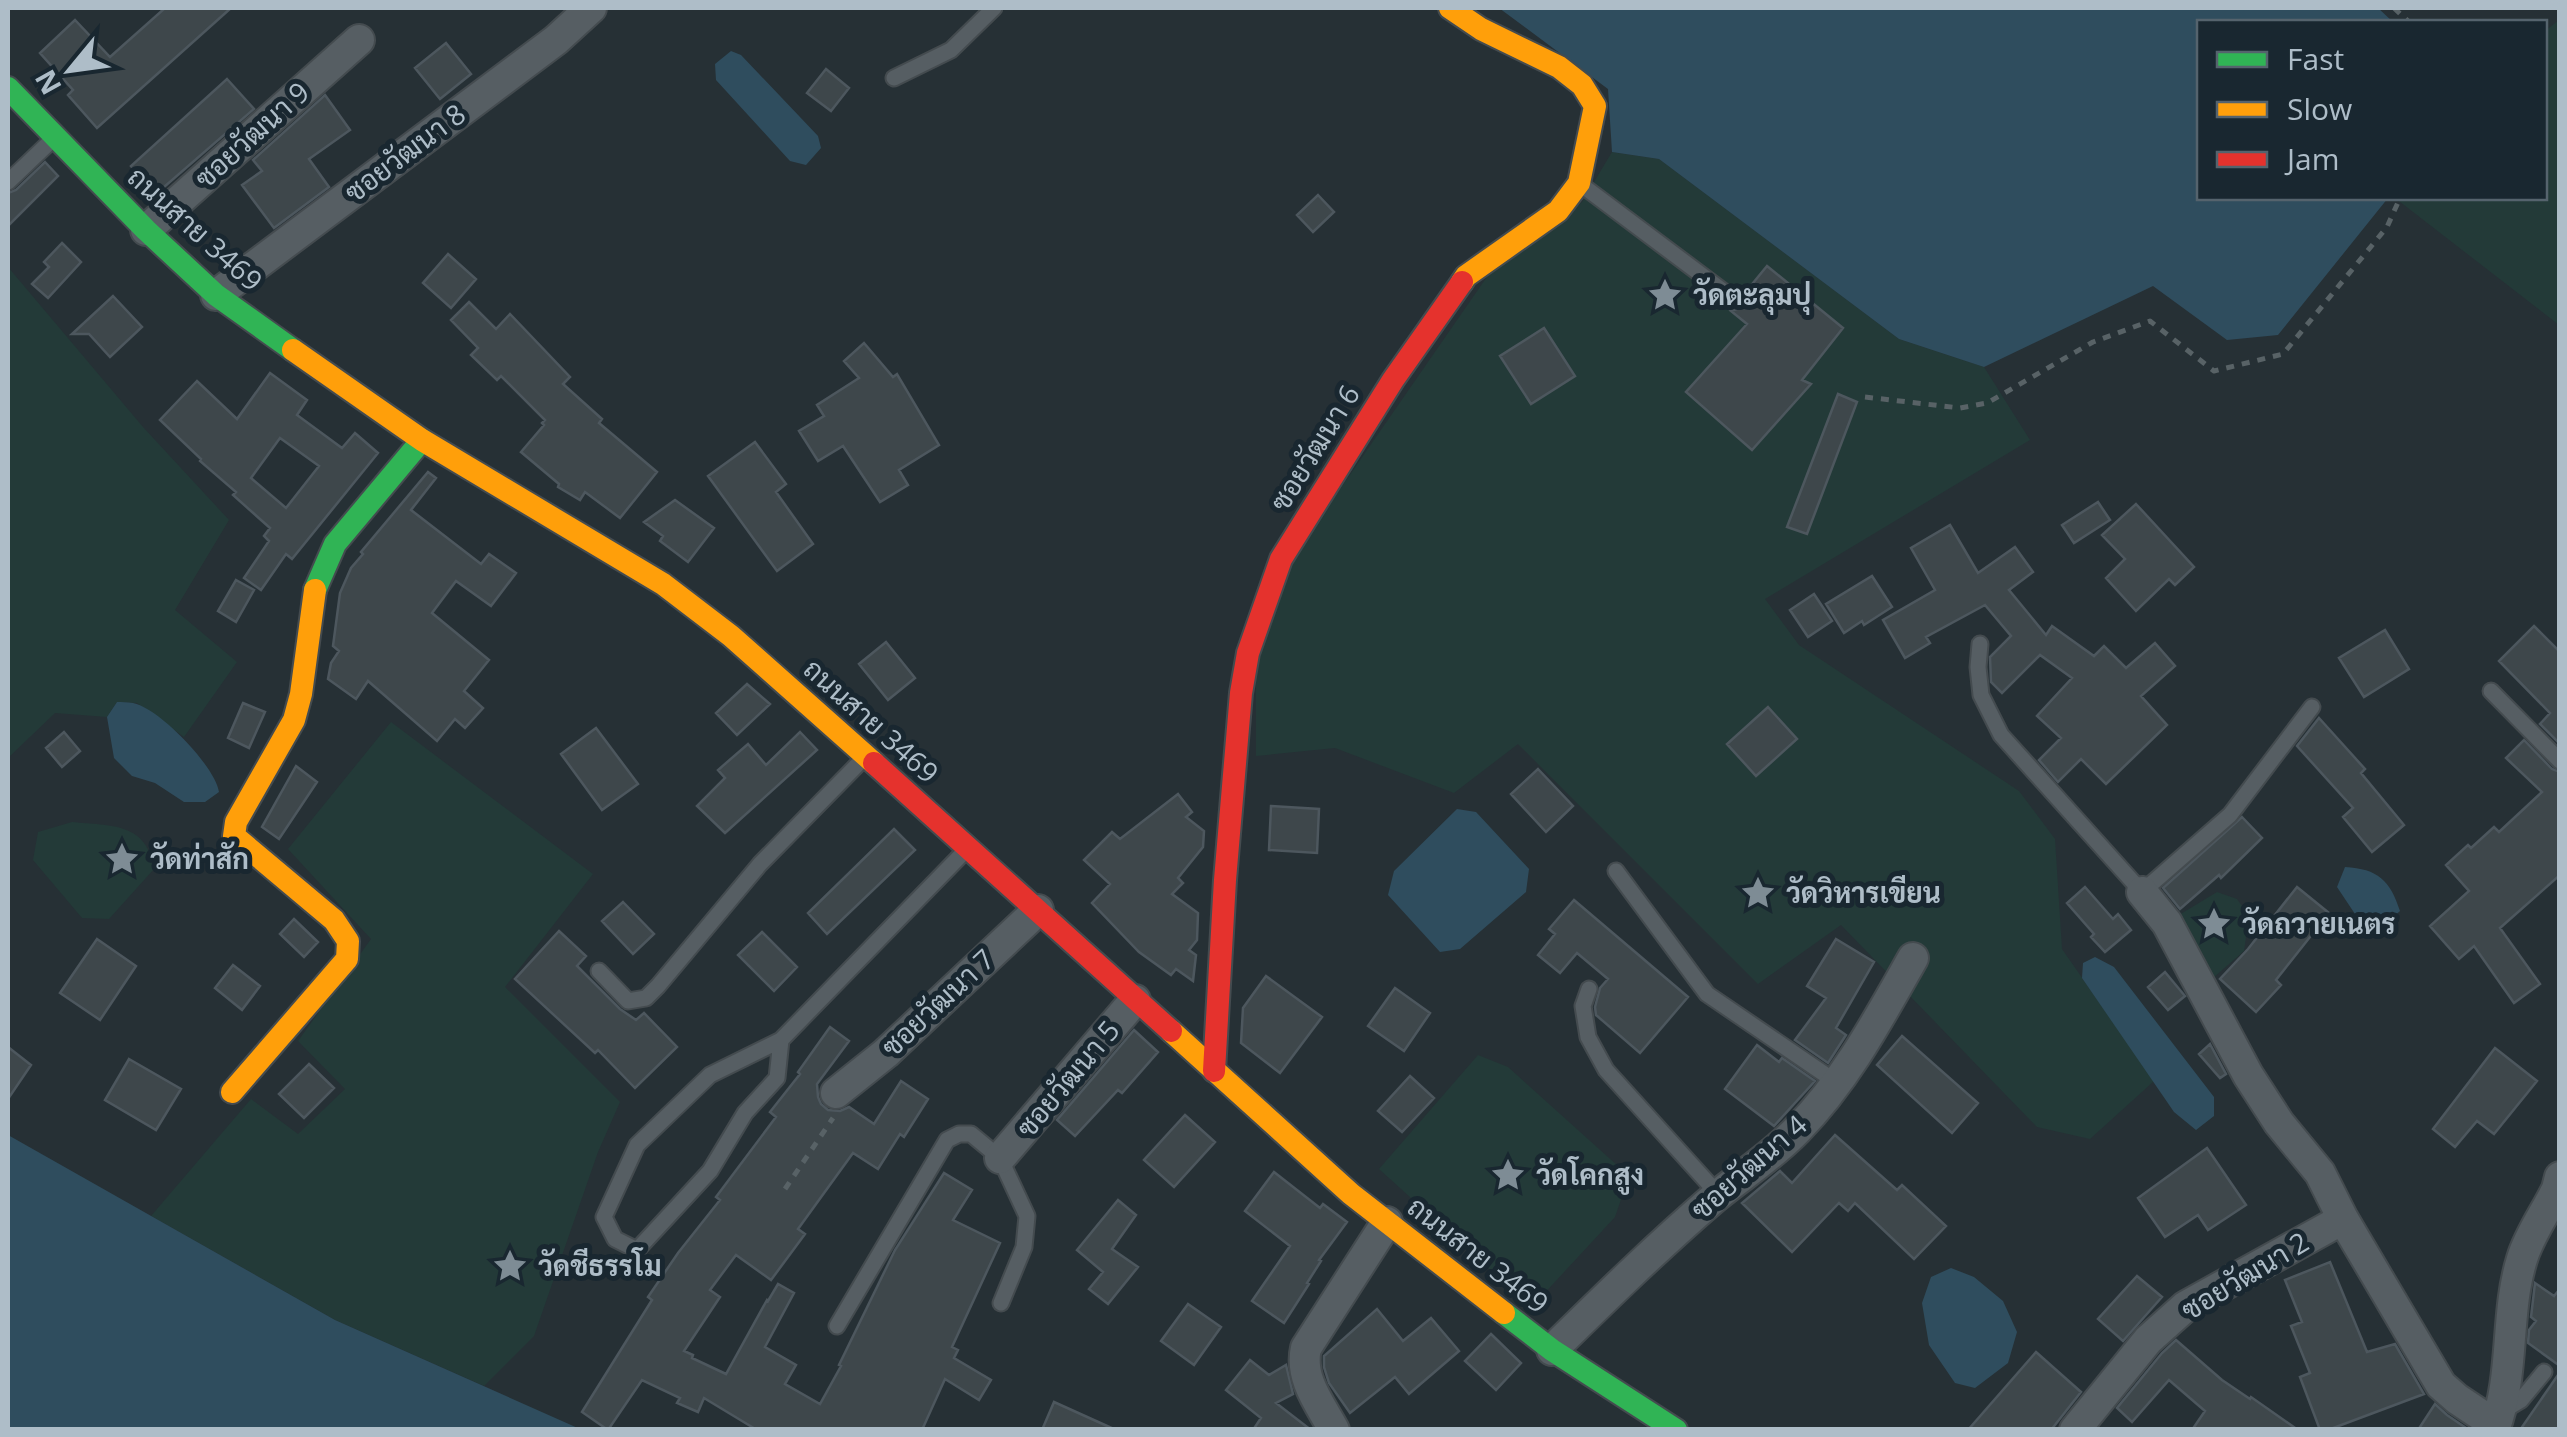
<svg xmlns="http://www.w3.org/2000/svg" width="2567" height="1437" font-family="'Open Sans',Sarabun,sans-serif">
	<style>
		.green { fill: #233a38 }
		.water { fill: #2f4d5e }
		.building { fill: #3e474b; stroke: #4d575e; stroke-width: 2.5; fill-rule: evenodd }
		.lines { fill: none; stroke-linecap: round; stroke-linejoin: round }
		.lane-casing { stroke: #444b4f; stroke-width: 19 }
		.street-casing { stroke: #444b4f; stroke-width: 34 }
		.fast-casing { stroke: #444b4f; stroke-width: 26 }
		.slow-casing { stroke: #444b4f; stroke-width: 26 }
		.jam-casing { stroke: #444b4f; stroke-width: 26 }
		.path { stroke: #586266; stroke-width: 5; stroke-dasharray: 8 8; stroke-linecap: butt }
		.lane { stroke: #565e63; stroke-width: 15 }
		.street { stroke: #565e63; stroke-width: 30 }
		.fast { stroke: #30b455; stroke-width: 22 }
		.slow { stroke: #ff9f0a; stroke-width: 22 }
		.jam { stroke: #e5322d; stroke-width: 22 }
		.labels { text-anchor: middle; stroke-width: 10; stroke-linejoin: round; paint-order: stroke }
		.street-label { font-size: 28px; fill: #aebdc8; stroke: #192730 }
		.poi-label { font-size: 28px; font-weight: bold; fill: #aebdc8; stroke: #192730; text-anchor: start }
	</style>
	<rect width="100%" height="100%" fill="#263035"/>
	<path class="green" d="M2559,20V325L2395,198H2544L2545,31Z
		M1612,152L1659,159L1899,339L1984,367L2030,440L1765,599L1799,645L2019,791L2055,839L2062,949L2154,1081L2090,1139L2037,1127L1841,925L1758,984L1518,744L1454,793L1335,748L1256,756V659L1295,554L1491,271L1582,202Z
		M8,267L143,427L229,520L175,610L237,662L184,737L137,703L117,702L107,717L55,713L8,758Z
		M391,722L593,874L505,987L620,1102L598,1152L534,1336L484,1386L335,1320L151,1216L251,1099L298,1134L345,1089L298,1041L371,939L288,849Z
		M72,822C111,826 147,822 154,869L109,919L82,918L33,860L38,832Z
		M2217,892L2237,899L2249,916L2244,951L2213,978L2179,915Z
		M1478,1055L1508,1067L1629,1176L1615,1217L1541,1297L1514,1291L1379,1169Z"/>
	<path class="water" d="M1499,8H2378L2393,22H2200V198H2388L2278,335L2227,340L2153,286L1984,367L1899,339L1659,159L1612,152L1608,89Z
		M731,51L741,55L818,136L821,148L806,165L790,161L716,80L715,64Z
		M117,702C122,702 128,702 133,703C159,708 215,766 219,792L205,802H184L155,783L132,776L114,758L107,717Z
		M1457,809L1476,812L1529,869L1526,892L1460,949L1440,952L1388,895L1394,871Z
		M2345,867C2378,869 2390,880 2400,911L2384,925L2355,914L2337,887Z
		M2095,957L2114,967L2214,1097V1116L2196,1130L2174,1112L2082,978L2083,963Z
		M8,1135L335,1320L580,1429H8Z
		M1951,1268L1974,1277L2003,1301L2017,1332L2008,1363L1975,1388L1955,1383L1929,1345L1922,1303L1931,1277Z"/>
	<path class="building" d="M165,8H231L97,128L68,95L73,90L40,53L75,20L110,57Z
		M446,43L471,74L440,99L415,68Z
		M826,69L849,88L831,111L807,93Z
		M227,79L254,109L156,194L131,166Z
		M325,95L350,130L309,159L329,187L274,228L242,185L262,171L253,160Z
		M45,162L58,176L8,226V193L16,190Z
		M1318,195L1334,212L1313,232L1297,215Z
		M62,243L81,262L48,298L32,284L49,267L44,262Z
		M448,254L476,279L451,308L423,283Z
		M1767,266L1843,328L1802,380L1811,384L1752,450L1686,392L1747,324L1731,311L1743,307L1746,300L1744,294Z
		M113,296L142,327L110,357L89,334H72Z
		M469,302L496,329L510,314L570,377L563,384L602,419L599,423L657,472L620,518L585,492L580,500L558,487L559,484L521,452L544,425L542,423L545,420L501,376L497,380L471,355L478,348L451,320Z
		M1544,328L1575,376L1531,404L1500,356Z
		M864,343L893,377L897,374L939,445L899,470L908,485L880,502L843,446L818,461L799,431L824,416L817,405L859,378L844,361Z
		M270,373L307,400L297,415L342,448L355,433L378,453L292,559L286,554L261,590L244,578L269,541L264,536L270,528L233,495L236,492L200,461L201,459L160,420L197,381L237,419ZM280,438L319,466L286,508L251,478Z
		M1838,394L1857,402L1807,534L1787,527Z
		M755,442L786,484L776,492L813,544L777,571L708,476Z
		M428,472L436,478L411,510L481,564L489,554L516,573L491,606L456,581L432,613L489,660L464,691L483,708L465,728L455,719L437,741L368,681L356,699L328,679L331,663L339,651L333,646L340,593L351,568L363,554L361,552Z
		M675,500L714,528L688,562L660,541L663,536L644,522Z
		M2098,502L2110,520L2074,543L2062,525Z
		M2136,504L2194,567L2175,585L2169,579L2136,611L2106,578L2125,559L2102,535Z
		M1950,525L1978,573L2015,547L2033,572L2009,590L2046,635L2052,626L2094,656L2104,646L2126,668L2155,643L2175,666L2141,696L2167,725L2106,784L2081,759L2058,782L2039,760L2061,738L2037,716L2072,678L2040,655L2002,693L1991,682L1990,657L2011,636L1985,605L1926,637L1930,643L1905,658L1883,620L1935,590L1911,548Z
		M1872,576L1892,607L1864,625L1862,621L1844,633L1826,604Z
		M236,580L254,590L236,622L218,611Z
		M1814,594L1832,621L1808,637L1790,610Z
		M2534,626L2560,652V744L2540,724L2550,713L2499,661Z
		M2385,630L2409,669L2364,697L2339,658Z
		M886,642L915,678L888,700L859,664Z
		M747,684L770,704L737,735L716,713Z
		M243,703L265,712L249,748L228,738Z
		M1768,707L1797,739L1756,776L1727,744Z
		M2319,718L2365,769L2361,773L2404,825L2372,852L2343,817L2353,808L2297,746Z
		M596,728L638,784L602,810L561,754Z
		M64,732L80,751L62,767L46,748Z
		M800,732L817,750L725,833L697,806L725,778L718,770L748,744L766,765Z
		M2524,740L2552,769L2560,772V875L2500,928L2540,984L2514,1003L2474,946L2459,959L2430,926L2469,891L2446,865L2468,845L2471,848L2494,827L2499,832L2542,792L2506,758Z
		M296,766L317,782L279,839L262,827Z
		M1538,769L1573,806L1546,832L1511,794Z
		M1178,794L1192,812L1186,817L1204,831L1203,847L1178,878L1183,883L1172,894L1198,913L1197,940L1189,950L1196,955L1193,981L1176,969L1171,975L1139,952L1092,903L1110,884L1084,860L1112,832L1120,839Z
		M1271,806L1319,809L1317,853L1269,850Z
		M2242,817L2262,838L2221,878L2219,875L2180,909L2163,888Z
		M894,829L915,850L827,934L808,913Z
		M2085,887L2113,919L2118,914L2131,930L2105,952L2091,937L2094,934L2067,903Z
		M2297,887L2329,913L2276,980L2281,985L2256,1012L2220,979L2248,949Z
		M1574,900L1688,997L1640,1053L1596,1015L1595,1007L1600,988L1608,979L1577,953L1560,973L1538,955L1555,934L1549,929Z
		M623,902L654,934L633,954L602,921Z
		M294,919L318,942L304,957L280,934Z
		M559,931L586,956L577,966L620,1009L636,1020L644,1013L677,1047L635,1088L598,1050L595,1053L515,979Z
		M762,932L797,967L774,991L738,955Z
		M97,939L136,966L100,1020L60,993Z
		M1836,939L1874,962L1836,1028L1846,1035L1828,1063L1795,1040L1826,998L1807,986Z
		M233,965L260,986L242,1010L215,988Z
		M2165,972L2185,996L2168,1010L2148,987Z
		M1266,976L1322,1017L1280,1073L1241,1043L1243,1008Z
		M1395,988L1430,1013L1404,1051L1368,1026Z
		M830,1027L849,1041L817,1084L818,1097L821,1104L828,1110L840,1111L849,1107L874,1124L901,1081L928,1099L904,1137L900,1134L878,1169L853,1153L798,1229L805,1234L771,1280L736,1255L710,1290L720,1297L684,1351L693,1355L692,1358L726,1374L767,1300L768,1301L778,1284L794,1293L765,1347L796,1365L785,1384L820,1404L841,1366L839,1365L895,1250L944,1173L972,1190L953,1220L1000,1243L952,1347L958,1350L954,1358L991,1380L979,1400L945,1379L922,1430H757L704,1398L698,1412L677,1403L680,1398L642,1380L608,1430L582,1412L652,1300L648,1297L678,1253L720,1200L716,1197L776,1117L770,1112L800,1074L798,1072Z
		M1134,1030L1158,1052L1122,1093L1118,1090L1075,1136L1057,1120Z
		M1902,1036L1978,1103L1952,1133L1877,1065Z
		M2210,1044L2226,1074L2220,1078L2199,1054Z
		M1757,1045L1779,1062L1782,1058L1815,1081L1774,1126L1725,1089Z
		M8,1047L31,1065L8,1099Z
		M2495,1048L2537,1081L2494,1134L2477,1121L2455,1147L2433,1129Z
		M129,1059L181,1089L156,1130L105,1100Z
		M309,1064L334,1088L304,1118L279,1094Z
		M1410,1076L1434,1098L1402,1132L1378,1111Z
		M1185,1115L1215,1142L1174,1187L1144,1160Z
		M1835,1135L1897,1190L1902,1185L1946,1226L1914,1259L1855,1203L1848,1211L1839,1203L1792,1252L1742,1203L1780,1171L1792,1183Z
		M2207,1148L2246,1205L2208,1230L2198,1215L2165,1237L2138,1198Z
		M1274,1172L1320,1208L1323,1204L1347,1222L1319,1260L1321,1261L1307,1283L1309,1284L1284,1323L1252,1301L1290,1246L1245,1211Z
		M1118,1200L1136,1215L1112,1249L1138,1267L1108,1304L1089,1289L1103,1272L1077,1250Z
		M2330,1262L2367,1352L2395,1344L2424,1394L2328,1430H2320L2300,1377L2310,1373L2291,1326L2302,1322L2285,1280Z
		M2137,1276L2162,1297L2123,1341L2098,1319Z
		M2535,1283L2554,1296L2560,1289V1366L2528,1343L2529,1330L2536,1321L2531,1317Z
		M1188,1304L1221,1327L1194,1365L1161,1341Z
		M1377,1309L1403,1341L1431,1318L1459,1351L1409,1394L1395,1377L1350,1413L1329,1383L1324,1367V1356Z
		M1491,1334L1521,1363L1496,1390L1465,1361Z
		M2176,1340L2222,1380L2250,1399L2251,1397L2298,1430H2192L2205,1411L2169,1380L2132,1422L2117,1408L2162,1353Z
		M2036,1352L2081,1392L2051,1430H1968Z
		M1250,1360L1269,1375L1286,1365L1293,1394L1276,1403L1311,1430H1253L1261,1418L1226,1390Z
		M2560,1372V1430H2520Z
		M1054,1402L1116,1430H1042Z
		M2435,1404L2447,1415L2469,1430H2418Z"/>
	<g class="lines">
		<g class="lane-casing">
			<path id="lane" d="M894,78L951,50L994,8
				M8,182L52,140
				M1583,186L1735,300
				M1980,644L1978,667L1981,695L2001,735L2142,892L2230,815L2312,707
				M2491,691L2560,761
				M1616,871L1707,994L1836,1082
				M599,971L628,1001L646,998L658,986L760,864L863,759
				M1589,989L1583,1006L1588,1037L1606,1070L1718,1194
				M781,1040L777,1078L745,1113L710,1171L637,1250L615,1239L604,1217L637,1145L710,1075L781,1040L967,849
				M837,1326L947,1140L959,1134H971L1000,1158L1027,1216L1024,1247L1001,1303
				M2501,1404L2511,1406L2521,1400L2544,1372"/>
		</g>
		<g class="street-casing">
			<path id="street" d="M146,230L359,40
				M216,295L556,40L591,8
				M2142,892L2167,923L2248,1075L2279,1123L2320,1173L2343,1219L2441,1385L2457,1399L2496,1425
				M836,1093L886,1053L1038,910
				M1000,1158L1135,1000
				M1552,1350C1605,1298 1658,1246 1714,1198C1742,1175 1772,1156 1797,1130C1846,1080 1879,1018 1913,958
				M1334,1430C1320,1404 1299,1378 1306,1348L1387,1222
				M2075,1430L2148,1340L2186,1306L2343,1219
				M2494,1430C2515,1375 2505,1314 2522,1259C2529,1235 2546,1212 2557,1189L2560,1177"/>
		</g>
		<g class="fast-casing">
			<path id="fast" d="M8,88L146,230L216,295L293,350
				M315,590L335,544L422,440
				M1504,1313L1552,1350L1676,1430"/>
		</g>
		<g class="slow-casing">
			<path id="slow" d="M1450,8L1481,29L1559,67L1582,85L1595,106L1579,183L1558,211L1466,276L1462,282
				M293,350L422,440L663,584L731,636L874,763
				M1171,1031L1351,1194L1504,1313
				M232,1092L347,959L348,941L334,920L234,836L236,822L294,720L301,694L315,590"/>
		</g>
		<g class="jam-casing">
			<path id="jam" d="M874,763L1171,1031
				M1214,1071L1225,880L1241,693L1248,653L1281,559L1393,380L1462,282"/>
		</g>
		<path class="path" d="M2394,8L2409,22
			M1865,397L1960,408L1987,403L2093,342L2150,321L2214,371L2283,354L2387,227L2400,198
			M785,1189L833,1118"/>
		<use href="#lane" class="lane"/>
		<use href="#street" class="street"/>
		<use href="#fast" class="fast"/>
		<use href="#slow" class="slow"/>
		<use href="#jam" class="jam"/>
	</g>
	<defs>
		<g id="sight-bare" transform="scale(2.7)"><path d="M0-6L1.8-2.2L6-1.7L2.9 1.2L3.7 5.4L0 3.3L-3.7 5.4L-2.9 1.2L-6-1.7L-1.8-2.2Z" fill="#7e8c95" stroke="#192730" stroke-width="2.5" paint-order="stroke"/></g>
	</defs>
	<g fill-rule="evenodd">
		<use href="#sight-bare" x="1665" y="295"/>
		<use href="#sight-bare" x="122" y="859"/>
		<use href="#sight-bare" x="1758" y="893"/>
		<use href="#sight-bare" x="2214" y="924"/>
		<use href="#sight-bare" x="1508" y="1175"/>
		<use href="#sight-bare" x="510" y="1266"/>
	</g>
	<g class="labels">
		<g class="street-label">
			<text transform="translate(252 135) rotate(-42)" y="10">ซอยวัฒนา 9</text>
			<text transform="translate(405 153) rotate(-37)" y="10">ซอยวัฒนา 8</text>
			<text transform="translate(195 229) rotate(42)" y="10">ถนนสาย 3469</text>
			<text transform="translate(1315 448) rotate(-58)" y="10">ซอยวัฒนา 6</text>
			<text transform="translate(871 721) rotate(42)" y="10">ถนนสาย 3469</text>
			<text transform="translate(938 1003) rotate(-43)" y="10">ซอยวัฒนา 7</text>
			<text transform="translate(1068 1079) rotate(-50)" y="10">ซอยวัฒนา 5</text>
			<text transform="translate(1749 1167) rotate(-41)" y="10">ซอยวัฒนา 4</text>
			<text transform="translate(1478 1255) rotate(38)" y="10">ถนนสาย 3469</text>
			<text transform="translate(2245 1276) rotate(-31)" y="10">ซอยวัฒนา 2</text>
		</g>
		<g class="poi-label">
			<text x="1693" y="305">วัดตะลุมปุ</text>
			<text x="150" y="869">วัดท่าสัก</text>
			<text x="1786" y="903">วัดวิหารเขียน</text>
			<text x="2242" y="934">วัดถวายเนตร</text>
			<text x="1536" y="1185">วัดโคกสูง</text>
			<text x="538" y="1276">วัดชีธรรโม</text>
		</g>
	</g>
	<rect width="2567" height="1437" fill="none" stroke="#aebdc8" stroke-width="20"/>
	<rect x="2197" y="20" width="350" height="180" fill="#192730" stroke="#55636d" stroke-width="2.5"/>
	<rect x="2217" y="52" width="50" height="15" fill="#30b455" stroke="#55636d" stroke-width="2.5"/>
	<text x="2287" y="70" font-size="30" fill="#aebdc8">Fast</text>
	<rect x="2217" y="102" width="50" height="15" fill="#ff9f0a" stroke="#55636d" stroke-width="2.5"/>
	<text x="2287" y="120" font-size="30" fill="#aebdc8">Slow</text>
	<rect x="2217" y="152" width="50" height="15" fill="#e5322d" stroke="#55636d" stroke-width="2.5"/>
	<text x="2287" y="170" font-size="30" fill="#aebdc8">Jam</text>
	<g transform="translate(70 70) rotate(241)" stroke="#192730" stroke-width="8" paint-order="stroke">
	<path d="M0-8L18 38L0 25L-18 38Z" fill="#aebdc8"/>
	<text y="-15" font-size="28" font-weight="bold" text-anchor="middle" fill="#aebdc8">N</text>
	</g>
</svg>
